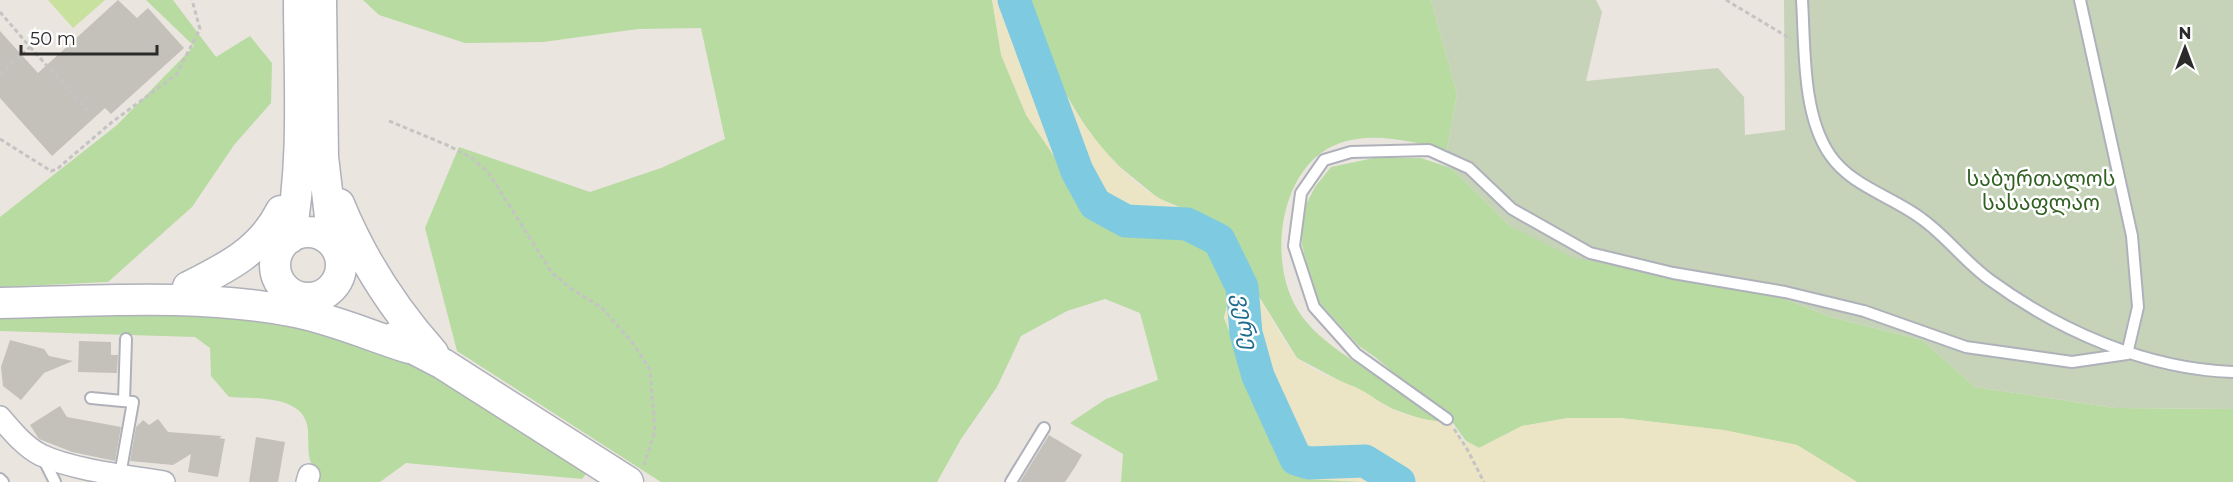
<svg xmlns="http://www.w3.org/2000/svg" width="2233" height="482" font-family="Montserrat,'Noto Sans Georgian',sans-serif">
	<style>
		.green { fill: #b7dba1 }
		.sand { fill: #ece5c5 }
		.cemetery { fill: #c6d3b8 }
		.pitch { fill: #c8e19e }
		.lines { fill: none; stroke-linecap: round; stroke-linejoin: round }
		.river { stroke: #7ecbe1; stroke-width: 33 }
		.building { fill: #c4c0ba }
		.service-casing { stroke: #afb1ba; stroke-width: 14 }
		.minor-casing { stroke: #afb1ba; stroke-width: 24 }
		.secondary-casing { stroke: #afb1ba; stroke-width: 33 }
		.path { stroke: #c4c4c4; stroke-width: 3; stroke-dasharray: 4.5 3; stroke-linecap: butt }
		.service { stroke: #fff; stroke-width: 10 }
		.minor { stroke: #fff; stroke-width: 21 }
		.secondary { stroke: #fff; stroke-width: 30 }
		.labels { text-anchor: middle; stroke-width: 5; stroke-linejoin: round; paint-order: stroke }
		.park-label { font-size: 21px; fill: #326023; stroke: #fff }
		.water-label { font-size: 22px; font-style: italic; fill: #1d6b8d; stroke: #fff }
	</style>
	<rect width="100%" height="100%" fill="#ebe5df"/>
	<path class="green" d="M146,0H173L216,57L250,36L272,63L271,103L234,145L192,207L108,282L0,287V217L117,125L194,46Z
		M363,0H992L995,11L1158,227L1187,231L1213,251L1230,294L1224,318L1284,463L1339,479L1362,482H1121L1123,454L1070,423L1106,399L1158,380L1140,313L1105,299L1067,311L1021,336L997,387L961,439L937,482H661L457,351L425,228L459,147L590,192L661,168L725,139L701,28L638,29L543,42L465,43L379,15Z
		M1024,0H1431L1457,94L1447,150C1412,142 1376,131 1340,143C1279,164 1266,262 1299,312C1316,339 1353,360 1379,378C1401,392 1422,407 1442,422L1421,419L1393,409L1297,358L1250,282L1236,246L1205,218L1158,198L1120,167L1093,139L1050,68L1030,23Z
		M1374,158H1421L1451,168L1510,226L1644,271L1785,299L1831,317L1922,340L1975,387L2115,408L2233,409V482H1857L1797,445L1721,430L1620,418H1568L1522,426L1479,448L1466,441L1453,423L1375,357L1359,346L1316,299L1302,245L1303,210L1315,187L1331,167Z
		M0,310L232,312L301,322L394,354L453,382L591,467L582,479L406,463L380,482H319L320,479C306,457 309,456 308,431C306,394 255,399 229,397L211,376L210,348L195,337L0,331Z"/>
	<path class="sand" d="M992,0H1024C1040,63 1100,166 1159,198C1185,213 1215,219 1235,245C1243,255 1248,280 1257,294C1266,308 1288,350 1298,359C1315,372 1336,379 1355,387C1369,393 1381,404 1394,410C1410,416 1426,420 1442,422L1447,419L1466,446V441L1479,448L1522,426L1568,418H1620L1724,430L1797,445L1857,482H1362L1305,479L1284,463L1224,318L1230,294L1213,251L1187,231L1122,223L1091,211L1026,115L1001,55Z"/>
	<path class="cemetery" d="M1431,0H1596L1602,12L1586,81L1718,68L1744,97L1745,135L1785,130L1784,0H2233V409L2115,408L1975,387L1922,340L1831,317L1785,299L1574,258L1510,226L1451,168L1447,150L1457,94Z"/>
	<path class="pitch" d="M48,0H105L73,28Z"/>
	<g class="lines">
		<path class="river" d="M1014,0L1077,171L1095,204L1126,221L1187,224L1219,240L1242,287L1246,333L1258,376L1296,459L1309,463L1365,461L1399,482"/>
	</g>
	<path class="building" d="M118,0L137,18L148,8L184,48L111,114L105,108L52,156L0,98V31L38,73Z
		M10,340L44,349L49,356L73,361L44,373L21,400L3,386L1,367Z
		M79,341L111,342V355H118L117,373L78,372Z
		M60,406L67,417L121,427L115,461L72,452L39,439L30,425Z
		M158,419L168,432L222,436L219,438L225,439L218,477L188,472L191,454L173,465L130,461L136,427L143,420L149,425Z
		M1049,435L1082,455L1075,467L1065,482H1020Z
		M256,437L285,442L278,482H249Z"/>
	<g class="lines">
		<g class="service-casing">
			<path id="service" d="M1802,0C1805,47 1802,115 1830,155C1852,187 1892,196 1922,219C1947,237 1965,262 1990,280C2060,331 2146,369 2233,372
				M91,398L133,402L120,475
				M124,401L126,339
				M1447,419L1356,354L1314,307L1294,246L1301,193L1324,160L1351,152L1429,150L1469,168L1512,209L1590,253L1673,273L1785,292L1864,311L1966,347L2072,362L2127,354L2138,307L2132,236L2080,0
				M43,458L55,482
				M0,479L3,482
				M1011,482L1044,428"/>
		</g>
		<g class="minor-casing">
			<path id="minor" d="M0,417C11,430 25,447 41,455C73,470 128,476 164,482
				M307,482L309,475"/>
		</g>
		<g class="secondary-casing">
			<path id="secondary" d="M321,0L323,157L333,242
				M339,204C362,260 393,308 433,353
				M275 265a33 33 0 1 1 66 0a33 33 0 1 1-66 0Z
				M290,238C305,161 299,78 299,0
				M188,287C226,268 261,251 281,211
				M0,303C98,301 199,293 296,312C335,320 371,336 409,348
				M393,338L443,364L628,482"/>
		</g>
		<path class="path" d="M1726,0L1791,39
			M0,12L30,47L0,74
			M30,47L89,112
			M389,121L447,145L472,158L488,172L552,273L573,290L601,307L633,343L650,370L655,431L644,465
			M0,139L51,171L57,169L112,122L176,75L200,29L192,0
			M1454,429L1466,447L1484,482"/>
		<use href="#service" class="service"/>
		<use href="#minor" class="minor"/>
		<use href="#secondary" class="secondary"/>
	</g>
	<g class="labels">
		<g class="park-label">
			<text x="2041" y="186">საბურთალოს<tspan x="2041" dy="24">სასაფლაო</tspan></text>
		</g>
		<g class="water-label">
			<text transform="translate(1246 321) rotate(80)" y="8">ვერე</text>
		</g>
	</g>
	<g transform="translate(2185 48)" stroke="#ffffff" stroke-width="4.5" paint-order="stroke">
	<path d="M0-4.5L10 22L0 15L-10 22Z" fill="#2b2b2b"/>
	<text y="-9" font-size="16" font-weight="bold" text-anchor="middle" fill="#2b2b2b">N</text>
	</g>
	<path d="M21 45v9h136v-9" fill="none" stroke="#2b2b2b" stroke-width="3"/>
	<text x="30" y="45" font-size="18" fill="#2b2b2b" stroke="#ffffff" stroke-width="4.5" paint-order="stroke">50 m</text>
</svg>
